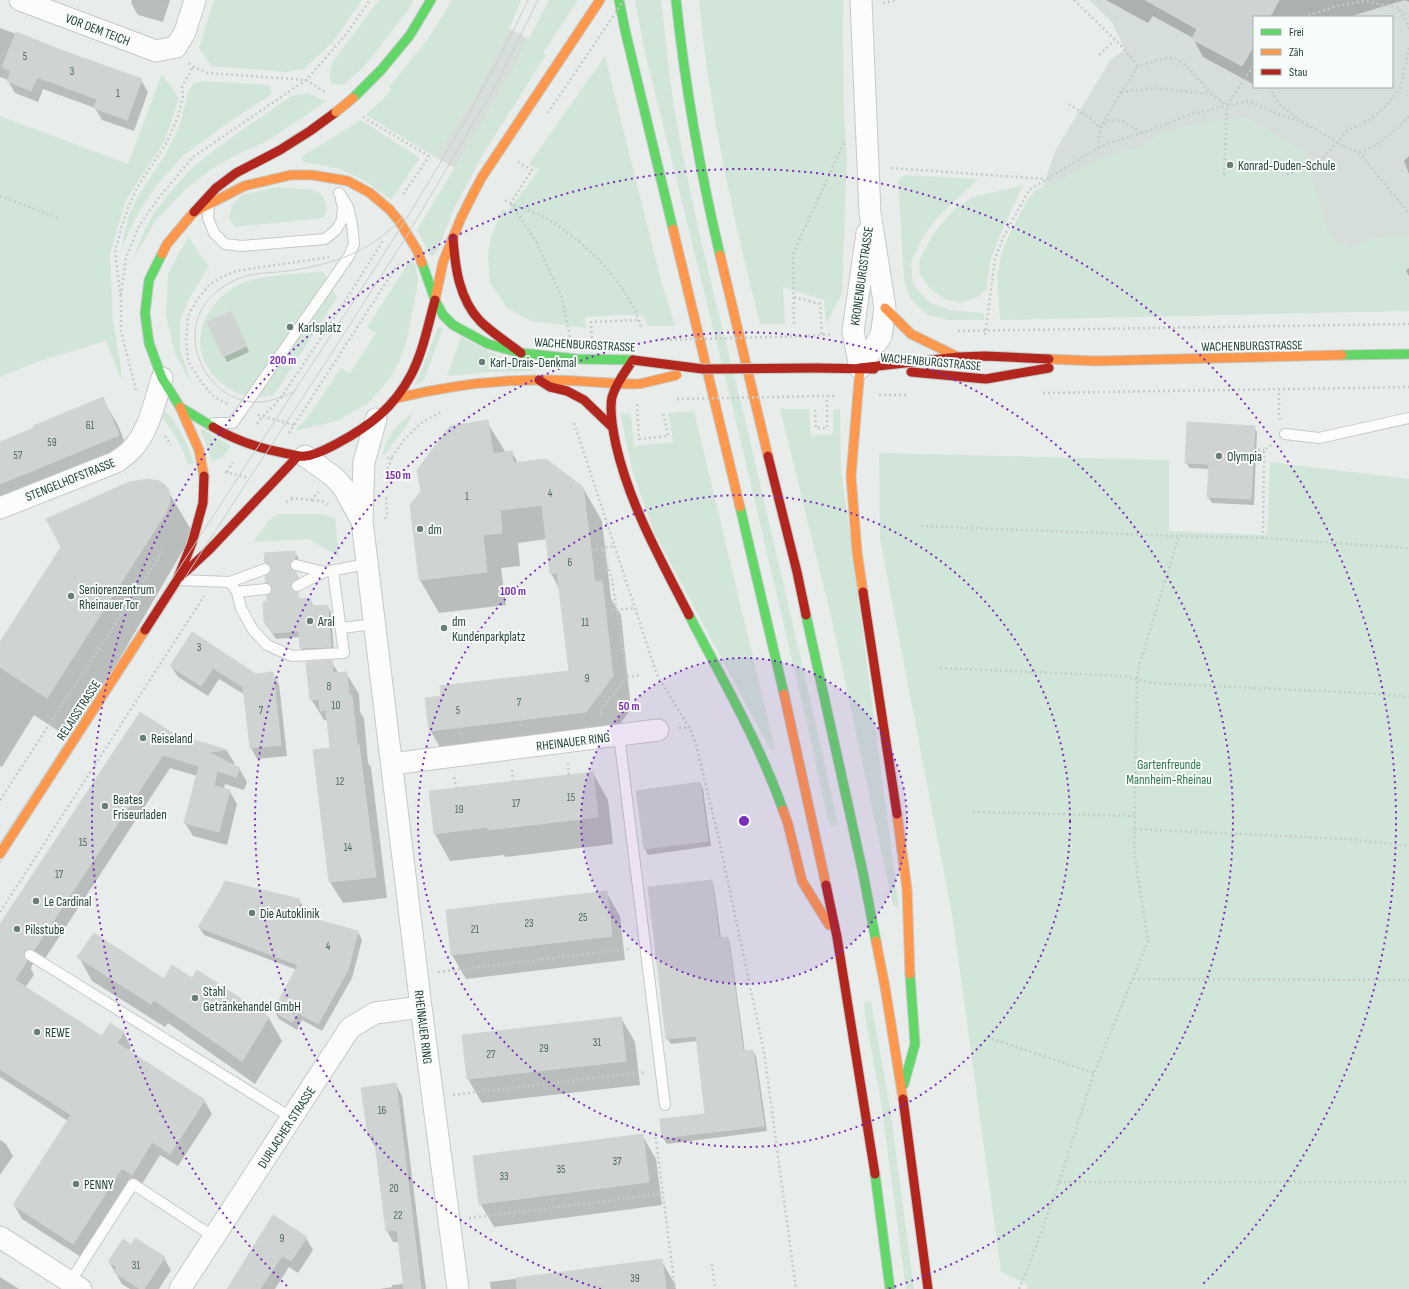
<svg xmlns="http://www.w3.org/2000/svg" width="1409" height="1289" font-family="'Sofia Sans Condensed',sans-serif">
	<style>
		.built { fill: #d6dedb; fill-rule: evenodd }
		.green { fill: #d1e6d8 }
		.shadow { fill: #0003 }
		.building { fill: #cfd4d2; stroke: #d1d6d4 }
		.lines { fill: none; stroke-linecap: round; stroke-linejoin: round }
		.lane-casing { stroke: #c5cac8; stroke-width: 12 }
		.street-casing { stroke: #c5cac8; stroke-width: 23 }
		.fast-casing { stroke: #c3cbc8; stroke-width: 11 }
		.slow-casing { stroke: #c3cbc8; stroke-width: 11 }
		.jam-casing { stroke: #c3cbc8; stroke-width: 11 }
		.path { stroke: #c3ccca; stroke-width: 2.5; stroke-dasharray: 2 3; stroke-linecap: butt }
		.lane { stroke: #fcfcfc; stroke-width: 10 }
		.street { stroke: #fcfcfc; stroke-width: 21 }
		.fast { stroke: #63d668; stroke-width: 9 }
		.slow { stroke: #ff974d; stroke-width: 9 }
		.jam { stroke: #b3261e; stroke-width: 9 }
		.tram { stroke: #c9cdcc; stroke-width: 1 }
		.slow-bridge-casing { stroke: #c3cbc8; stroke-width: 11; stroke-linecap: butt }
		.jam-bridge-casing { stroke: #c3cbc8; stroke-width: 11; stroke-linecap: butt }
		.path-bridge { stroke: #c3ccca; stroke-width: 2.5; stroke-dasharray: 2 3; stroke-linecap: butt }
		.slow-bridge { stroke: #ff974d; stroke-width: 9 }
		.jam-bridge { stroke: #b3261e; stroke-width: 9 }
		.ring { fill: none; stroke: #7b2cbf; stroke-width: 2; stroke-dasharray: 2 4 }
		.poi-dot { fill: #697e78; stroke: #f7fbf9; stroke-width: 1.5 }
		.labels { text-anchor: middle; stroke-width: 4; stroke-linejoin: round; paint-order: stroke }
		.number-label { font-size: 11px; fill: #506761 }
		.street-label { font-size: 13px; fill: #24423a; stroke: #f7fbf9 }
		.poi-label { font-size: 13px; fill: #24423a; stroke: #f7fbf9; text-anchor: start }
		.park-label { font-size: 13px; fill: #2d7a4b; stroke: #f7fbf9 }
		.centre { fill: #7b2cbf; stroke: #f7fbf9; stroke-width: 2 }
		.ring-label { font-size: 12px; text-anchor: middle; font-weight: bold; fill: #7b2cbf; stroke: #f7fbf9; stroke-width: 4; stroke-linejoin: round; paint-order: stroke }
	</style>
	<rect width="100%" height="100%" fill="#e8edeb"/>
	<path class="built" d="M1089,0H1409V305L1000,320L1055,151L1111,59L1125,50L1112,22ZM1254,17H1392V87H1254Z
		M509,29L527,38L520,57L492,106L455,168L435,157L476,94Z"/>
	<path class="green" d="M214,0H362L333,42L304,69L288,72L211,66L199,48Z
		M379,0H414L406,13L362,69L343,85L332,84L329,74L333,61Z
		M452,0H521L509,29L476,94L435,157L366,115L392,90L389,87L428,39Z
		M549,0H578L543,53L546,55L482,156L453,211L438,249L433,256L430,255L417,230L492,106L521,55L527,38L529,39Z
		M635,0H661C666,39 669,79 676,118C695,225 723,330 749,436C779,566 810,695 838,825L831,826L828,820L810,737L740,438L644,48Z
		M699,0H843L844,117L847,157L842,294L826,324L824,300L783,287L785,324H760C733,217 709,110 699,0Z
		M605,56L661,280L675,326H648L642,315H621L585,317L586,328L531,321L507,308L490,283L488,255L491,237L503,208L507,212L539,170L529,164Z
		M162,74L179,98L165,140L126,200L110,254L113,321L121,368V379L106,341L37,362L0,377V116L128,164Z
		M201,81L269,85L272,94L229,122L183,156L156,186L136,217L121,250L128,217L138,196L163,158L179,128L188,92L193,84Z
		M307,93L326,101L311,112L267,141L238,154L212,169L186,189L156,220L133,260L143,234L153,214L172,190L193,167L214,150L291,96Z
		M1246,117L1307,154L1312,180L1317,193L1328,231L1337,242L1351,247L1369,240L1395,234L1409,236V266L1405,271L1409,275V311L1000,320L997,278L1002,251L1011,231L1028,199L1037,189L1056,183L1099,159L1142,146L1155,137L1178,128L1213,121Z
		M361,120L420,158L391,200L365,181L340,169L303,162L301,157Z
		M904,175L978,179L937,218L922,239L911,263L913,283L921,294L931,303L951,310L984,313V320H949L928,315L911,300L904,281L898,180Z
		M1023,185L1001,233L991,259L986,290L976,298L960,303L945,299L930,289L920,274L919,261L932,236L955,208L973,197Z
		M277,187L316,190L324,197L327,209L323,218L235,227L229,218L232,205L242,195Z
		M189,237L199,253L209,266L188,301L180,321V350L192,385L175,354L166,316L168,274L179,253Z
		M413,256L418,278L417,289L407,339L400,360L392,375L381,389L368,403L337,421L295,431L310,414L341,368L350,373L376,333L367,327Z
		M323,271L337,298L274,395C267,396 259,398 253,397C223,393 195,364 201,333C204,315 217,299 231,289C254,273 296,275 323,271Z
		M438,327L443,328L424,380L415,386Z
		M461,337L509,361L532,367V371L491,372L447,376Z
		M780,409H809L811,436L833,434V410L840,409L841,468L899,907L893,906L833,625Z
		M163,410C178,421 188,446 194,463L188,465C182,444 173,433 161,415Z
		M694,411L775,749L773,750L770,749L654,532L633,474L620,413L631,414L634,446L673,442L668,413Z
		M412,414L409,422L386,453L382,454C388,437 396,423 412,414Z
		M200,428L231,446L223,457L212,461Z
		M879,453L1169,460V531L1267,535L1270,462L1409,479V1289H1027V1284L1001,1272L953,920L880,539Z
		M279,514H321L335,518L339,557L309,539L253,542L270,519Z
		M871,1001L890,1108L914,1289H906L881,1102L865,1016L864,1003Z"/>
	<path class="shadow" d="M132,0H170L163,22L138,15L131,3Z
		M1106,0H1409V2L1405,0L1348,17H1254V82L1253,84L1203,57L1193,38L1153,16L1148,23Z
		M0,28L141,80L148,92L134,131L102,120L95,108L43,89L38,102L15,93L8,81V80L0,77Z
		M1409,156V174L1404,161Z
		M1409,268V276L1406,271Z
		M234,318L249,352L227,362L224,356Z
		M102,398L118,425L133,462L0,517V443Z
		M487,422L506,453L512,452L518,463L583,488L602,521L611,599L621,615L631,709L605,744L449,763L430,730L442,696L570,672L560,590L551,573L547,539L518,543L520,566L501,568L506,605L439,613L420,580L411,505Z
		M1254,427L1257,432L1254,505L1212,503L1208,497L1210,469L1190,468L1186,463Z
		M168,491L193,533L72,740L34,715L2,767L0,766V644L62,547Z
		M294,552L298,557V564L294,566L293,571L296,573L299,578V585L294,589V593H297L300,599H310L314,607L327,606L331,612L334,653L304,654L301,648L300,637L276,639L268,627V602L273,590L270,588L267,582L273,569L269,568L266,562Z
		M193,633L256,675L272,673L279,684L287,756L257,759L251,748L245,695L219,679L208,696L178,677L171,666Z
		M331,661L339,674L346,673L359,694L360,712L364,718L368,763L371,767L387,898L343,903L330,882L314,751L331,749L328,723L326,720H324L311,699Z
		M174,735L227,751L235,764H230L239,768L247,782L244,790L225,784L224,789L229,790L237,804L227,845L193,836L185,823L197,776L170,768L42,963L38,962L32,965L31,969L34,975L25,988L102,1037L110,1024L124,1033L131,1047L128,1052L204,1100L212,1114L178,1166L160,1155L140,1187L130,1181L81,1257L22,1219L14,1205L68,1121L0,1077V926Z
		M593,773L608,800L613,844L505,857L504,855L450,861L435,834Z
		M700,783L703,789L711,846L648,855L645,849L637,791Z
		M711,881L714,886L721,938H727L730,943L745,1052L753,1051L756,1056L767,1131L667,1144L663,1138L661,1120L706,1115L697,1041L671,1044L667,1039Z
		M606,892L620,916L625,960L466,979L452,955Z
		M299,900L304,908L302,916L358,932L362,940L352,978L322,1031L302,1020L297,1030L279,1019L274,1011L297,970L204,935L199,927Z
		M79,957L164,980L192,979L269,1018L282,1041L255,1084L168,1023L165,1027L92,981Z
		M621,1018L635,1042L640,1085L482,1103L468,1079L463,1036Z
		M396,1084L402,1096L426,1289H380L392,1287V1285L404,1284L399,1242H393L387,1231L376,1147H375L369,1136L362,1089Z
		M642,1135L656,1159L662,1205L494,1227L480,1203Z
		M0,1140L6,1144L13,1156L0,1175Z
		M306,1238L313,1250L298,1273L289,1267L275,1289H228Z
		M131,1246L164,1258L171,1270L159,1289H130L122,1284L109,1262Z
		M661,1260L675,1284L676,1289H491L490,1282Z
		M0,1277L19,1289H0Z"/>
	<path class="building" d="M1145,0H1279L1270,17H1254V45L1242,66L1192,39L1197,29Z
		M16,32L61,50L142,79L127,120L94,108L97,99L37,77L31,91L7,81L11,71L2,67Z
		M231,311L247,346L223,357L207,322Z
		M103,397L119,435L0,484V442L34,428L33,426Z
		M488,420L493,454L512,451L513,463L546,459L583,487L595,582L602,581L613,676L586,712L429,731L425,698L441,696L440,686L569,671L557,573L550,574L542,505L500,510L502,533L483,535L487,572L419,580L410,505L421,491L417,470L450,426Z
		M1187,422L1255,426L1251,499L1207,497L1209,464L1185,463Z
		M148,479L159,481L164,484L169,490L170,500L167,510L163,517L47,698L0,667V642L61,547L46,519L129,482Z
		M295,551V559L291,561L290,566L292,570L296,572L297,579L291,583V589L294,592H298V599L311,598V606L328,605L331,647L300,648L299,631L272,633L264,622L263,602L267,601V595L270,594L272,589L271,585L266,583L265,576L270,573L271,570L269,564L265,563L264,553Z
		M192,632L256,674L273,672L281,745L250,748L243,687L213,668L201,686L170,666Z
		M332,660L333,673L347,672L349,695H352L357,745H359L376,877L329,882L313,750L330,748L326,710L320,711L319,699L310,700L306,662Z
		M140,712L174,734L228,750L208,752L240,768L236,777L217,771L214,786L230,790L219,832L184,823L199,766L163,755L34,950L30,949L25,951L24,955L27,961L15,980L102,1036L110,1023L124,1032L117,1043L205,1100L170,1154L152,1142L132,1175L122,1168L73,1244L13,1205L71,1115L0,1069V924Z
		M593,772L598,817L488,830V827L434,834L429,791Z
		M700,782L708,841L644,849L636,791Z
		M712,880L719,938L728,937L743,1051L753,1050L764,1126L662,1138L660,1119L705,1114L696,1036L666,1039L648,887Z
		M225,881L300,899L297,914L358,931L348,970L318,1024L298,1013L292,1022L273,1011L298,965L198,927L219,893Z
		M607,891L612,936L451,955L446,910Z
		M94,933L164,979L172,965L192,978L197,970L269,1017L242,1061L154,1000L151,1004L77,957Z
		M621,1017L626,1061L467,1079L462,1035Z
		M396,1083L402,1132L421,1289H404L397,1230L386,1231L374,1135L368,1136L361,1088Z
		M643,1134L649,1182L479,1204L473,1156Z
		M273,1215L307,1237L291,1261L282,1256L260,1289H227Z
		M135,1238L165,1257L144,1289H140L114,1272L117,1267L108,1262L123,1239L131,1245Z
		M662,1259L666,1289H517L516,1278Z"/>
	<g class="lines">
		<g class="lane-casing">
			<path id="lane" d="M209,204L208,218L214,233L225,244L242,246L325,239L336,230L342,220L343,206L341,200
				M214,423H233L349,256L354,244L352,224L348,207L339,193
				M1285,434L1319,438L1409,418
				M296,565L324,572L367,564
				M179,580L230,582L265,569
				M230,582L237,592L241,608L253,630L267,645L292,656L344,653L333,571
				M297,586L324,572
				M237,592L266,589
				M341,628L375,624
				M619,735L665,1105
				M30,955L292,1118
				M70,1282L133,1184L214,1237"/>
		</g>
		<g class="street-casing">
			<path id="street" d="M20,0L156,51L176,47L185,32L195,0
				M860,368L881,336L885,308L870,213L861,0
				M860,368L853,331L867,233
				M376,419L364,462L362,521L421,1007L458,1289
				M305,456L334,477L343,487L362,521
				M0,508L116,462C121,458 127,455 131,450C149,432 155,401 162,378
				M392,764L658,730
				M0,1237L81,1289
				M180,1289L350,1028L375,1013L421,1007"/>
		</g>
		<g class="fast-casing">
			<path id="fast" d="M619,0L625,30L673,229
				M676,0C685,86 700,171 720,255
				M353,98L382,69L410,35L431,0
				M162,254L149,280L145,313L149,343L162,378L180,407L213,427
				M422,263L435,300L443,315L453,325L488,344L521,353L577,359L633,360
				M1342,355L1409,354
				M740,507L784,694
				M689,615C722,679 759,742 783,810
				M806,615L863,873L876,941
				M904,1084L915,1044L910,974
				M875,1174L890,1289"/>
		</g>
		<g class="slow-casing">
			<path id="slow" d="M482,177L600,0
				M673,229L740,507
				M162,254L167,244L194,212L244,186L291,175H312L348,181L370,193L390,210L399,221L417,250L422,263
				M720,255L768,456
				M435,300L443,262L461,218L474,192
				M885,308L911,334L958,357
				M1049,359L1095,361L1342,355
				M860,368L851,476L857,552L863,592
				M397,398C448,386 499,379 551,380C579,380 608,384 636,384
				M180,407L199,450L204,476
				M784,694L826,885
				M783,810L788,824L802,881L829,925
				M897,814L907,889L910,974
				M0,854L145,630
				M876,941L885,987L903,1099"/>
		</g>
		<g class="jam-casing">
			<path id="jam" d="M194,212L216,188L236,173L280,150L310,131L336,112
				M453,238C455,267 459,299 480,321C492,333 507,342 521,353
				M633,360C625,372 616,383 612,397C609,411 613,431 616,445C630,506 661,560 689,615
				M816,368L874,369
				M860,368L958,357L985,356L1049,359
				M911,372L986,379L1049,368
				M539,380L550,387L567,391L584,400L612,427
				M213,427C236,441 258,448 284,453C290,454 298,457 305,456C317,455 328,448 338,443C370,426 394,407 411,375C423,352 428,325 435,300
				M768,456L797,572L806,615
				M180,577L210,549L298,456
				M863,592L897,814
				M145,630L177,580L192,543L203,503L204,476
				M826,885L837,937L875,1174
				M903,1099L928,1289"/>
		</g>
		<path class="path" d="M1074,0C1096,22 1120,42 1138,66C1148,64 1161,58 1172,58C1184,59 1203,85 1211,94
			M883,3L898,0
			M1399,10L1408,25L1409,29
			M1304,17L1337,6L1365,1L1398,8L1409,16
			M1099,55L1114,41
			M189,63L193,67L208,73L306,80L325,92
			M1269,87L1281,106L1300,119
			M1121,92L1155,88L1211,94L1227,105L1254,65
			M1069,104L1090,118L1100,128L1109,120L1123,121L1142,133
			M363,117L432,158
			M1098,148L1100,128L1121,92L1138,66
			M1359,152L1409,214
			M891,168L1046,179
			M1224,175L1227,105
			M1287,175L1320,161L1348,130L1371,119L1385,107L1401,87L1409,46
			M403,194L418,173L429,156
			M0,196L61,219
			M505,200C517,208 532,210 544,217C582,238 630,285 641,327
			M510,204L532,170L518,162
			M511,204L536,241L562,298L570,337
			M121,295L126,257L139,226L157,200L193,157L306,80L345,36L370,0
			M794,297L820,304L822,336
			M794,324L793,254L845,140
			M958,331L1409,324
			M985,335L995,259L1003,238L1029,190L1098,148L1115,141L1143,133L1191,114L1248,101L1278,114L1301,121L1347,148L1359,152L1377,145L1397,128L1409,116
			M808,336L833,334
			M592,338L591,322L639,320
			M1279,388V415L1280,420
			M136,390L121,331V300L115,252L121,229L128,208L138,186L167,142L179,114L183,97L182,86L193,67
			M1043,393L1409,387
			M879,395H908
			M822,396H836
			M227,404L212,395L199,379L188,361L186,340L188,316L197,300L209,285L222,277L236,271L329,257
			M637,404L639,439L668,436L663,412
			M815,410L816,428H827V396
			M258,415L294,425
			M574,423L657,675L689,727L696,744L719,840L764,1052L796,1289
			M257,424C264,413 274,407 281,397C317,345 351,292 384,239
			M289,433L398,264
			M165,436L171,445
			M1253,450H1264
			M387,458L392,457L404,440L421,423L441,412
			M225,472H227L247,478
			M227,472L233,462
			M386,474L392,457
			M291,498L311,500L319,492
			M312,500L322,501L327,505
			M286,502L292,499
			M385,519L387,514L386,497
			M921,526L1179,536L1263,538L1409,548
			M1263,538L1264,450L1273,444
			M591,550L615,546
			M606,611L635,608
			M940,668L1123,676L1152,683L1381,694L1409,697
			M627,677L642,675
			M600,693L609,700
			M601,715L600,711L627,677L612,580L602,548
			M521,719L522,727
			M459,727L460,735
			M679,728L689,727
			M568,763L569,775
			M512,770L513,781
			M454,777L456,788
			M0,800L164,549
			M973,812L1135,816
			M1135,829L1348,839L1409,846
			M0,912L204,596
			M438,972L629,949
			M1133,979L1409,980
			M987,1037L1094,1073
			M453,1095L645,1072
			M655,1132L675,1289
			M1059,1182H1409
			M469,1218L662,1194
			M712,1264L715,1289
			M1019,1289L1030,1263L1059,1182L1094,1073L1148,941L1134,851L1137,679L1138,669L1179,536"/>
		<use href="#lane" class="lane"/>
		<use href="#street" class="street"/>
		<use href="#fast" class="fast"/>
		<use href="#slow" class="slow"/>
		<use href="#jam" class="jam"/>
		<path class="tram" d="M293,392C280,398 268,403 253,402C201,398 174,327 215,293C246,267 266,276 301,269C341,261 376,249 403,216
			M0,843C92,702 184,561 276,419C365,283 458,148 528,0
			M0,863L249,479L322,368L408,234L500,78L538,0"/>
		<g class="slow-bridge-casing">
			<path id="slow-bridge" d="M336,112L353,98
				M474,192L482,177
				M639,384L677,375"/>
		</g>
		<g class="jam-bridge-casing">
			<path id="jam-bridge" d="M633,360L703,369L816,368"/>
		</g>
		<path class="path-bridge" d="M548,113L624,0
			M660,340L808,336
			M677,399L822,396"/>
		<use href="#slow-bridge" class="slow-bridge"/>
		<use href="#jam-bridge" class="jam-bridge"/>
	</g>
	<circle cx="744" cy="821" r="163" fill="#7b2cbf" fill-opacity=".12"/>
	<g class="ring">
		<circle cx="744" cy="821" r="163"/>
		<circle cx="744" cy="821" r="326"/>
		<path d="M601 1289A489 489 0 1 1 887 1289"/>
		<path d="M287 1286A652 652 0 1 1 1201 1286"/>
	</g>
	<g class="poi-dot">
		<circle cx="1230" cy="165" r="4"/>
		<circle cx="290" cy="327" r="4"/>
		<circle cx="482" cy="362" r="4"/>
		<circle cx="1219" cy="456" r="4"/>
		<circle cx="420" cy="529" r="4"/>
		<circle cx="71" cy="596" r="4"/>
		<circle cx="310" cy="621" r="4"/>
		<circle cx="444" cy="628" r="4"/>
		<circle cx="143" cy="738" r="4"/>
		<circle cx="105" cy="806" r="4"/>
		<circle cx="36" cy="901" r="4"/>
		<circle cx="252" cy="913" r="4"/>
		<circle cx="17" cy="929" r="4"/>
		<circle cx="195" cy="998" r="4"/>
		<circle cx="37" cy="1032" r="4"/>
		<circle cx="76" cy="1184" r="4"/>
	</g>
	<g class="labels">
		<g class="number-label">
			<text x="25" y="60">5</text>
			<text x="72" y="75">3</text>
			<text x="118" y="97">1</text>
			<text x="90" y="429">61</text>
			<text x="52" y="446">59</text>
			<text x="18" y="459">57</text>
			<text x="550" y="497">4</text>
			<text x="467" y="500">1</text>
			<text x="570" y="566">6</text>
			<text x="585" y="626">11</text>
			<text x="199" y="651">3</text>
			<text x="587" y="682">9</text>
			<text x="329" y="690">8</text>
			<text x="519" y="706">7</text>
			<text x="336" y="709">10</text>
			<text x="261" y="714">7</text>
			<text x="458" y="714">5</text>
			<text x="340" y="785">12</text>
			<text x="571" y="801">15</text>
			<text x="516" y="807">17</text>
			<text x="459" y="813">19</text>
			<text x="83" y="846">15</text>
			<text x="348" y="851">14</text>
			<text x="59" y="878">17</text>
			<text x="583" y="921">25</text>
			<text x="529" y="927">23</text>
			<text x="475" y="933">21</text>
			<text x="328" y="950">4</text>
			<text x="597" y="1046">31</text>
			<text x="544" y="1052">29</text>
			<text x="491" y="1058">27</text>
			<text x="382" y="1114">16</text>
			<text x="617" y="1165">37</text>
			<text x="561" y="1173">35</text>
			<text x="504" y="1180">33</text>
			<text x="394" y="1192">20</text>
			<text x="398" y="1219">22</text>
			<text x="282" y="1242">9</text>
			<text x="136" y="1269">31</text>
			<text x="635" y="1282">39</text>
		</g>
		<g class="street-label">
			<text transform="translate(98 29) rotate(21)" y="5">VOR DEM TEICH</text>
			<text transform="translate(861 276) rotate(-82)" y="5">KRONENBURGSTRASSE</text>
			<text transform="translate(585 344) rotate(3)" y="5">WACHENBURGSTRASSE</text>
			<text transform="translate(1252 345) rotate(-1)" y="5">WACHENBURGSTRASSE</text>
			<text transform="translate(931 361) rotate(5)" y="5">WACHENBURGSTRASSE</text>
			<text transform="translate(70 479) rotate(-22)" y="5">STENGELHOFSTRASSE</text>
			<text transform="translate(78 710) rotate(-57)" y="5">RELAISSTRASSE</text>
			<text transform="translate(573 741) rotate(-7)" y="5">RHEINAUER RING</text>
			<text transform="translate(424 1027) rotate(83)" y="5">RHEINAUER RING</text>
			<text transform="translate(286 1127) rotate(-57)" y="5">DURLACHER STRASSE</text>
		</g>
		<g class="poi-label">
			<text x="1238" y="170">Konrad-Duden-Schule</text>
			<text x="298" y="332">Karlsplatz</text>
			<text x="490" y="367">Karl-Drais-Denkmal</text>
			<text x="1227" y="461">Olympia</text>
			<text x="428" y="534">dm</text>
			<text x="79" y="594">Seniorenzentrum<tspan x="79" dy="15">Rheinauer Tor</tspan></text>
			<text x="318" y="626">Aral</text>
			<text x="452" y="626">dm<tspan x="452" dy="15">Kundenparkplatz</tspan></text>
			<text x="151" y="743">Reiseland</text>
			<text x="113" y="804">Beates<tspan x="113" dy="15">Friseurladen</tspan></text>
			<text x="44" y="906">Le Cardinal</text>
			<text x="260" y="918">Die Autoklinik</text>
			<text x="25" y="934">Pilsstube</text>
			<text x="203" y="996">Stahl<tspan x="203" dy="15">Getränkehandel GmbH</tspan></text>
			<text x="45" y="1037">REWE</text>
			<text x="84" y="1189">PENNY</text>
		</g>
		<g class="park-label">
			<text x="1169" y="769">Gartenfreunde<tspan x="1169" dy="15">Mannheim-Rheinau</tspan></text>
		</g>
	</g>
	<circle cx="744" cy="821" r="6" class="centre"/>
	<g class="ring-label">
		<text x="283" y="364">200 m</text>
		<text x="398" y="479">150 m</text>
		<text x="513" y="595">100 m</text>
		<text x="629" y="710">50 m</text>
	</g>
	<rect x="1253" y="16" width="140" height="72" fill="#f7fbf9" stroke="#a3b1ad"/>
	<rect x="1261" y="29" width="20" height="6" fill="#63d668" stroke="#a3b1ad"/>
	<text x="1289" y="36" font-size="12" fill="#24423a">Frei</text>
	<rect x="1261" y="49" width="20" height="6" fill="#ff974d" stroke="#a3b1ad"/>
	<text x="1289" y="56" font-size="12" fill="#24423a">Zäh</text>
	<rect x="1261" y="69" width="20" height="6" fill="#b3261e" stroke="#a3b1ad"/>
	<text x="1289" y="76" font-size="12" fill="#24423a">Stau</text>
</svg>
